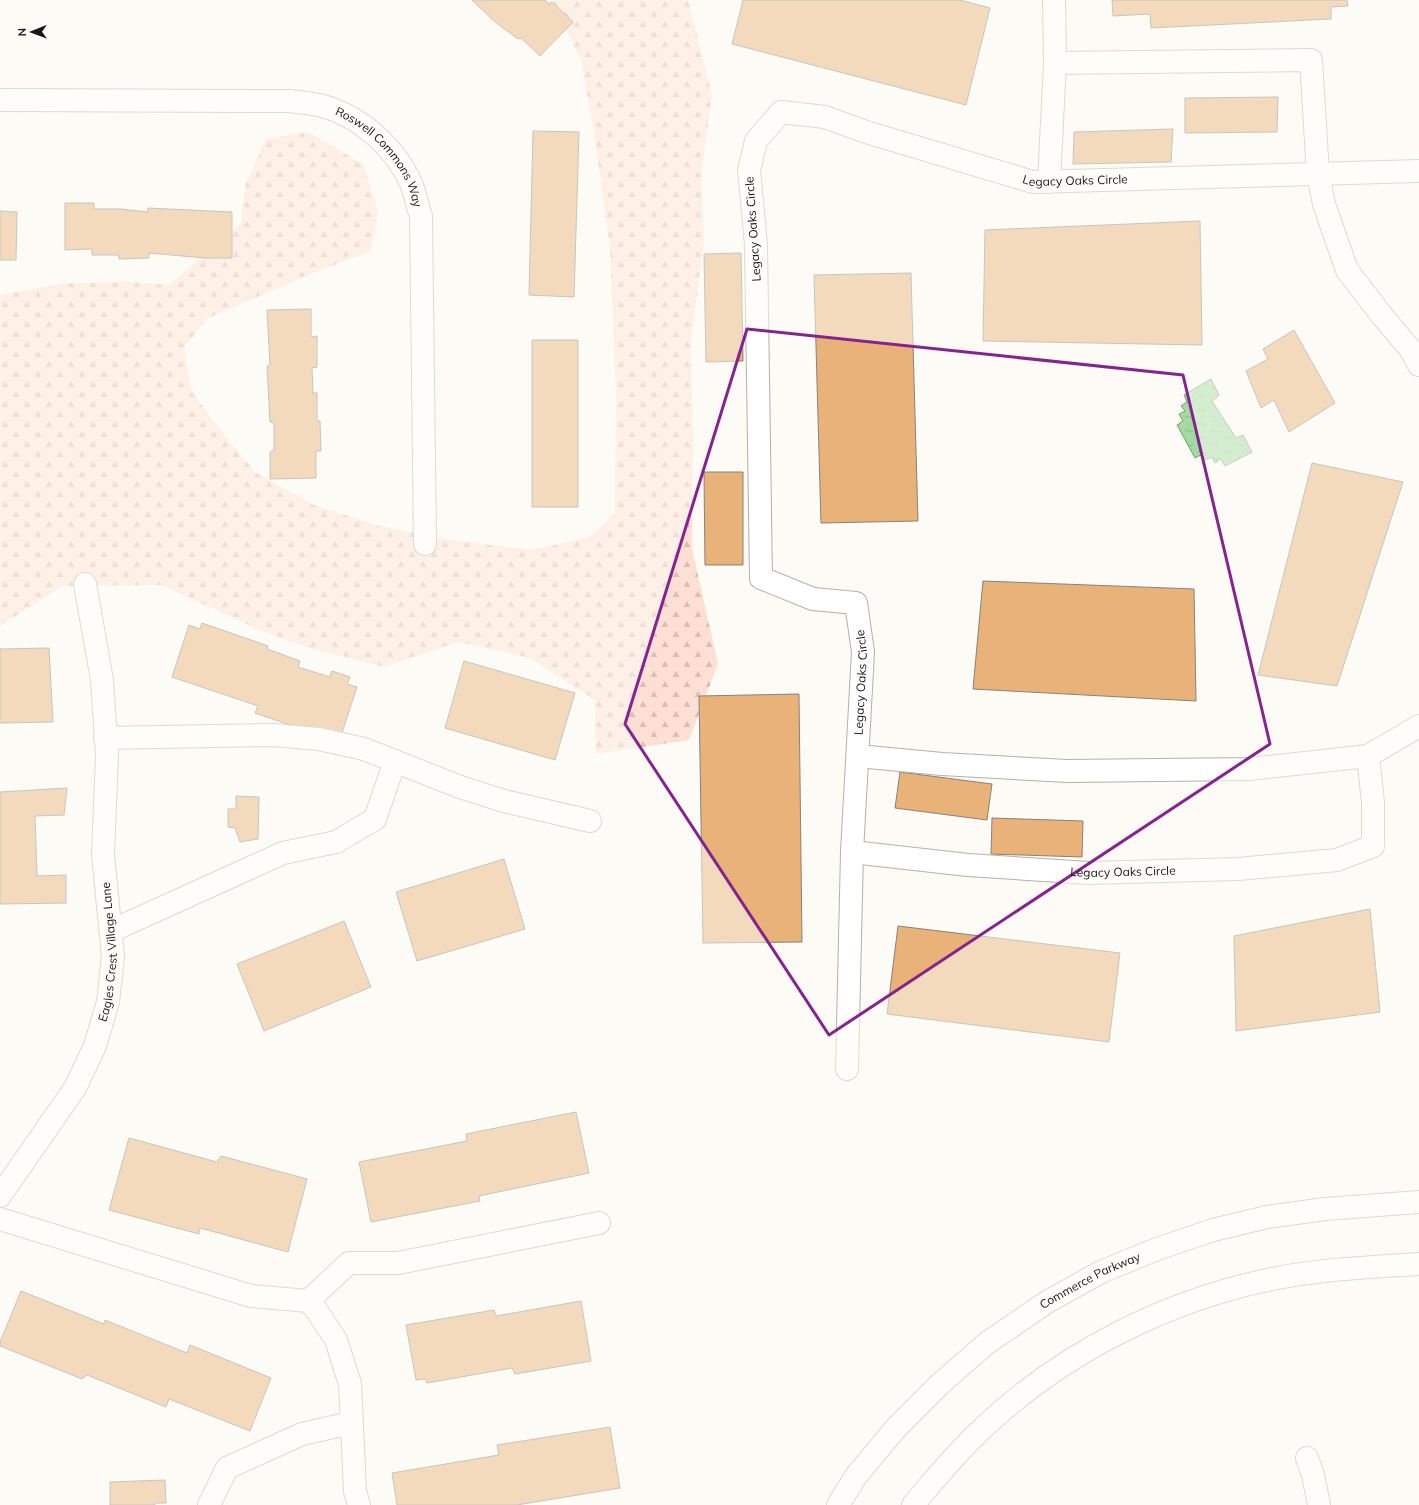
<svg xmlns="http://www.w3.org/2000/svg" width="1419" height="1505" font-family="Mulish,sans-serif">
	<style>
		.forest { fill: url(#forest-firs) }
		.water { fill: url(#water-ripples); stroke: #79a076 }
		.building { fill: #e9b278; stroke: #86827d }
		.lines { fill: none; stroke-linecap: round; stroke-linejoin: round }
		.minor-casing { stroke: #b3b1ab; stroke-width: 24 }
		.minor { stroke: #fff; stroke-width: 22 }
		.marked { fill: none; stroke: #85248e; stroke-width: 3; stroke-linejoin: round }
		.labels { text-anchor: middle; stroke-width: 3.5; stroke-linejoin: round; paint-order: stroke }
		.street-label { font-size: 12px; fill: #181715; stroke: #fff }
	</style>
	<defs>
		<pattern id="forest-firs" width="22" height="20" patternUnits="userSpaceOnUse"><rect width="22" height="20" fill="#fedfd4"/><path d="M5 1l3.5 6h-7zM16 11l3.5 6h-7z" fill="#d9bfb5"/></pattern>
		<pattern id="water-ripples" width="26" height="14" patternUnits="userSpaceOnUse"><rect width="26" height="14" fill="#a2daa0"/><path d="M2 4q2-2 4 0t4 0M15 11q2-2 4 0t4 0" fill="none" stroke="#8bba89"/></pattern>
	</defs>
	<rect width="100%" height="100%" fill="#fdfbf5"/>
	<path class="forest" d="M552,0H688L712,95L701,175L704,240L691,341L693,441L692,548L718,664L689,740L596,754L595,700L530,658L458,642L384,667L306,647L260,630L161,585L62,586L0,626V295L67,283L129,282L169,285L241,224L245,186L266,139L308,132L363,164L378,212L371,251L311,274L206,319L184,348L191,390L224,435L255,472L314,505L379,526L456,541L533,550L590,537L615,513L616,394L610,248L594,132L581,60Z"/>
	<path class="water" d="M1211,379L1219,395L1212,401L1236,438L1243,435L1252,452L1225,466L1221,459L1215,463L1212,457L1206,460L1201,455L1195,458L1177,425L1183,421L1179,414L1185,411L1181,406L1187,402L1184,395Z"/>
	<path class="building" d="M472,0H545L549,4L552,2L573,22L540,56L521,38L518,39L495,22Z
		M743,0H960L990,8L966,105L732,44Z
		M1112,0H1347L1348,6L1331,7V19L1151,28L1150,14L1113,16Z
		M1278,97L1277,132L1185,133V98Z
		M1173,129L1171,162L1073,164L1074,132Z
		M533,131L579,132L574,297L529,295Z
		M65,203H94V209H121L148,212V208L232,212V258H205L149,253V258L119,259V255H92V249L65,250Z
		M0,211L17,212L16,260H0Z
		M1200,221L1202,345L983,341L985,230Z
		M741,253L743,361L706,362L704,254Z
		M911,273L918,521L821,523L814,275Z
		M311,309V337L317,336V367L312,368L313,393H317V421H320L321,451H316V478L270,479V452L274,450V423L270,422L267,366L270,365L267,310Z
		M1294,330L1335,403L1289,432L1274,400L1261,408L1246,371L1268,359L1263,349Z
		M532,340H578V507H532Z
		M1312,463L1403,482L1337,686L1258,675Z
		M704,472H743V565H705Z
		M983,581L1194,589L1196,701L973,689Z
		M202,623L268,646L267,649L300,661L298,667L330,677L332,671L350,677L347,684L357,687L339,742L255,713L258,706L172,677L189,625L200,629Z
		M49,648L53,722L0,723V649Z
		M464,661L575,693L555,760L445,728Z
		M799,694L802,942L703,943L699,696Z
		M900,772L992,784L987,820L895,808Z
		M67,788L64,815L35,816L37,876L66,875V903L0,904V792Z
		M236,796L259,797L258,839L240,842L235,828L228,827V809H236Z
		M992,818L1083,821L1082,857L991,854Z
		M504,859L525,929L417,961L396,892Z
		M1370,909L1380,1012L1236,1031L1234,936Z
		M344,921L371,987L264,1031L237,964Z
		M898,926L1120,953L1109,1042L887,1014Z
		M576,1112L589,1173L479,1196L480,1201L371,1222L359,1162L467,1141L466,1134Z
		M129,1138L217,1162L221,1156L307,1179L288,1252L200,1228L199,1234L109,1210Z
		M21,1291L104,1324L105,1320L187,1353L190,1345L271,1378L250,1431L169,1399L166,1407L87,1375L82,1379L0,1346V1342Z
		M581,1301L591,1361L515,1374L512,1368L427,1383L425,1379L416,1380L406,1325L494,1310L496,1316Z
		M610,1427L620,1488L517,1505H397L392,1473L499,1455L497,1445Z
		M165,1480L166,1503H155V1505H110V1482Z"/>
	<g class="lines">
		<g class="minor-casing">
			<g id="minor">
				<path d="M1055,63L1311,60L1318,174L1324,204L1347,270L1383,317L1411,350L1419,365"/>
				<path id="s1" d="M0,100L288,101C298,102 309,103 319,105C359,115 394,146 411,183C415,193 417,205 421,216L425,544"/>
				<path d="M1049,182L1055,63L1054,0"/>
				<path d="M105,738L273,735L319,739L364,749L460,787L504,801L590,821"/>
				<path d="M858,756L942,764L1067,771L1249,769L1368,756L1419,726"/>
				<path id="s2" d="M852,852L968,865L1089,873L1238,869L1337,860L1373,846V802L1368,756"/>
				<path d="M111,931L283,853L336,842L375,819L395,761"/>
				<path id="s3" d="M847,1069L852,852L863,652L856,603L813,599L761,578L756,245L749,170L756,141L781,112L825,117L866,132L1033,182L1419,171"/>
				<path id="s4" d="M0,1196L75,1088L95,1046L108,1002L113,956L103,855L107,756L102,680L85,584"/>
				<path d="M0,1219L251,1296L308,1301L315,1308L336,1340L350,1384L355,1491L359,1505"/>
				<path d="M308,1301L349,1263H398L599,1223"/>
				<path d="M1307,1458L1313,1475L1319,1505"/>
				<path d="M209,1505L227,1468L302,1434L351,1423"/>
				<path id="s5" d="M838,1505L856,1476L896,1428L940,1384L987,1343L1047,1302L1101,1272L1157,1249L1213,1230L1267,1217L1325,1209L1419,1202"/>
				<path d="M913,1505C935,1479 957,1452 982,1429C1063,1352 1169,1299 1277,1278C1324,1269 1372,1267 1419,1264"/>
			</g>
		</g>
		<use href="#minor" class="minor"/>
	</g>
	<path d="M0 0H1419V1505H0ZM747,329L1183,375L1270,744L829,1035L625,724Z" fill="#fdfbf5" fill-opacity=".55" fill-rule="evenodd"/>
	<path class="marked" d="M747,329L1183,375L1270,744L829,1035L625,724Z"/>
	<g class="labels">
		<g class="street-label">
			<text dy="4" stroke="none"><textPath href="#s1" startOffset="403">Roswell Commons Way</textPath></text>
			<text dy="4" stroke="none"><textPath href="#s3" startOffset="1347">Legacy Oaks Circle</textPath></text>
			<text transform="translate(753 229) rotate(-94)" y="4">Legacy Oaks Circle</text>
			<text dy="4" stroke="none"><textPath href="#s3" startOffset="387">Legacy Oaks Circle</textPath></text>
			<text dy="4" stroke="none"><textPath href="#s2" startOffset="272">Legacy Oaks Circle</textPath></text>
			<text dy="4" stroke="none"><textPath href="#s4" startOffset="274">Eagles Crest Village Lane</textPath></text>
			<text dy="4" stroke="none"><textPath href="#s5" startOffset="342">Commerce Parkway</textPath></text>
		</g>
	</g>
	<g transform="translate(32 32) rotate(269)" stroke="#ffffff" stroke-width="3" paint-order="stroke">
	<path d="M0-3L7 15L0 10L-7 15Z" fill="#181715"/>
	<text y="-6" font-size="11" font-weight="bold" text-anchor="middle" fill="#181715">N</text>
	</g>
</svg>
